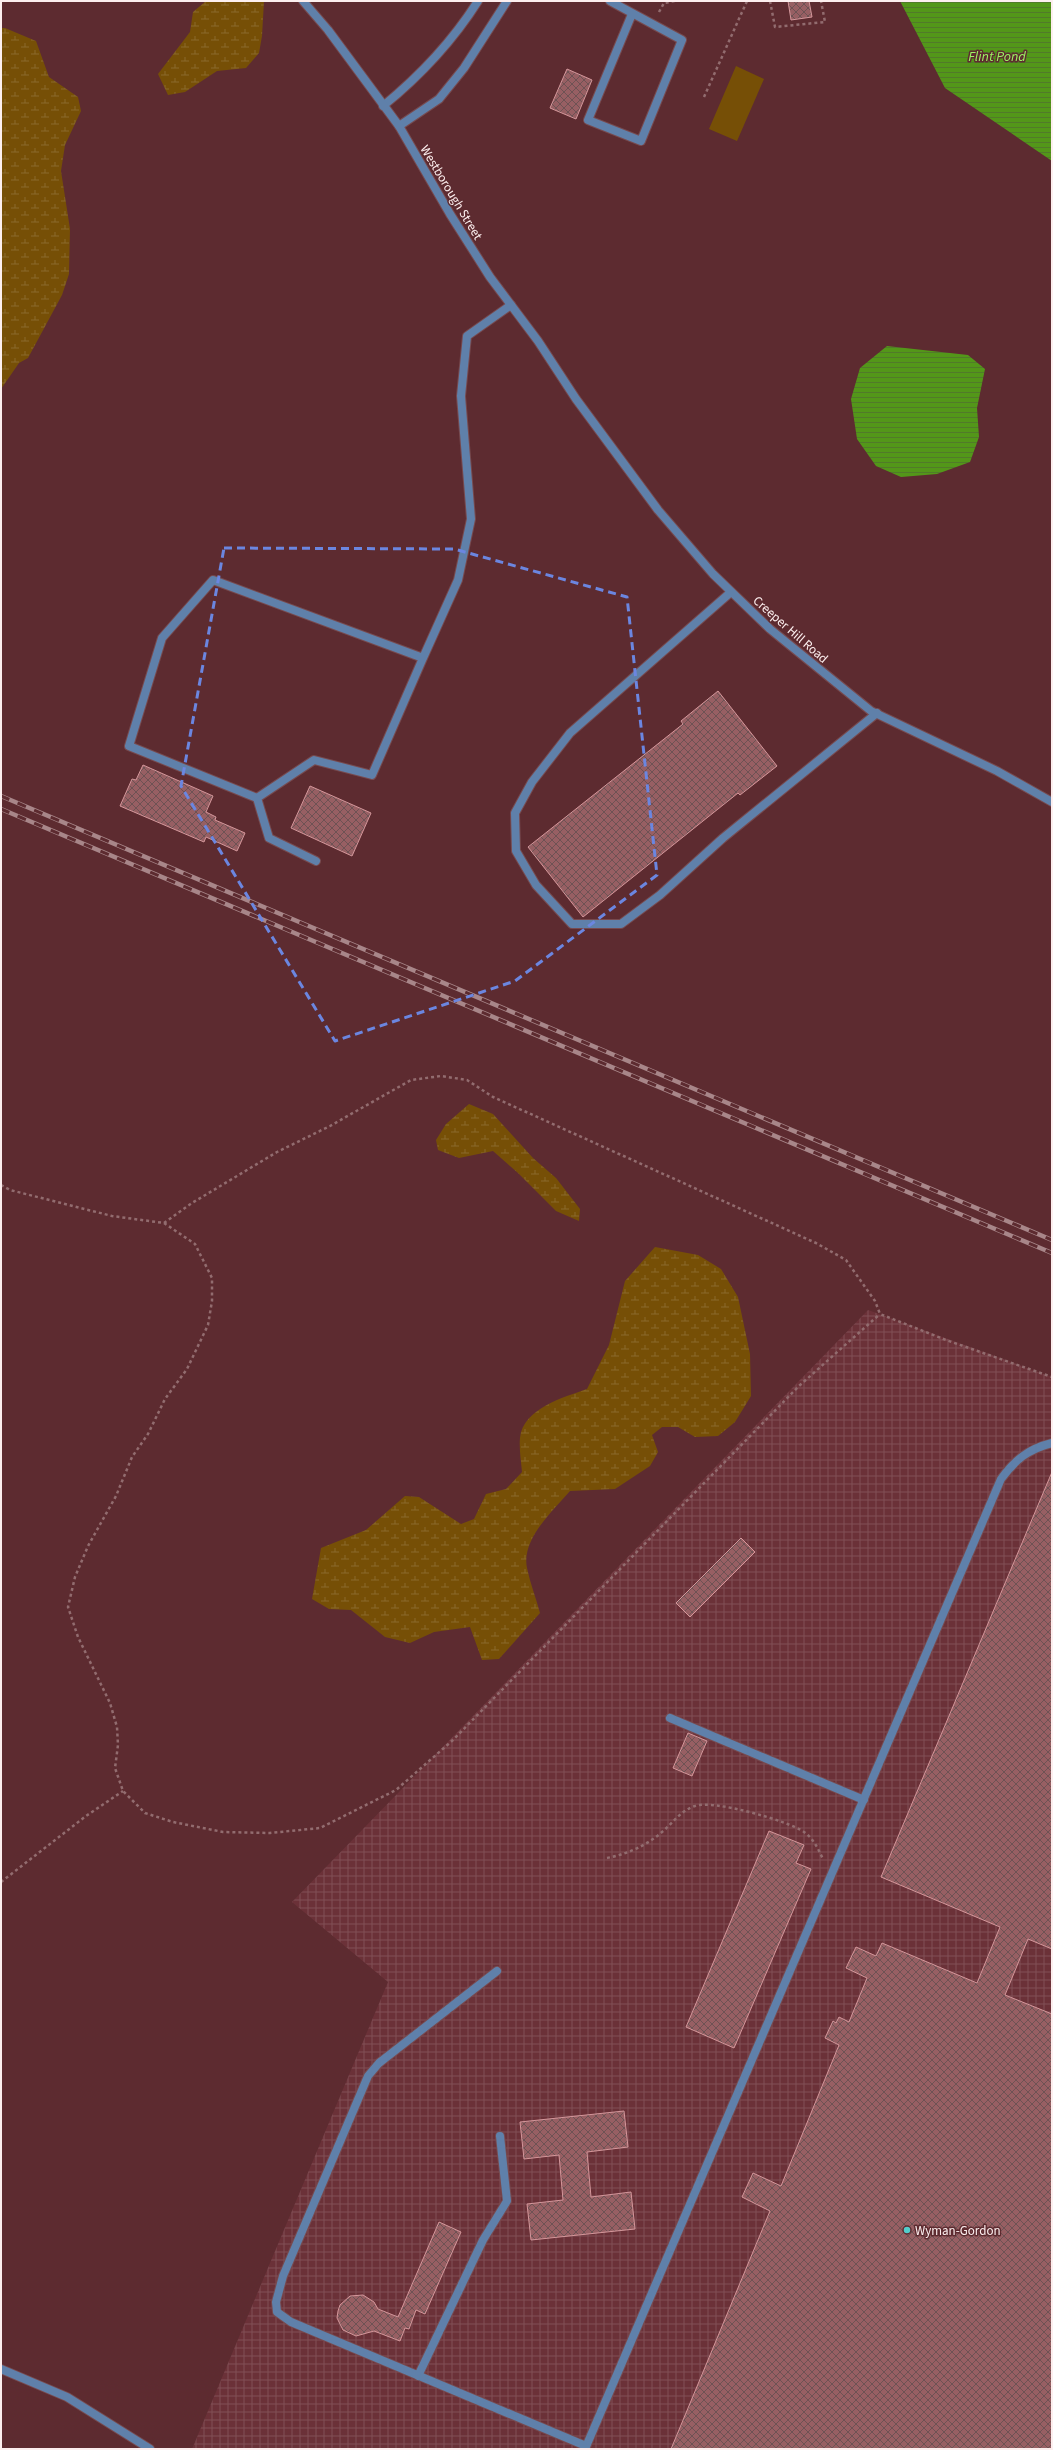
<svg xmlns="http://www.w3.org/2000/svg" width="1053" height="2450" font-family="'Source Sans 3',sans-serif">
	<style>
		.industrial { fill: url(#industrial-grid) }
		.grass { fill: #764f06 }
		.wetland { fill: url(#wetland-marsh) }
		.water { fill: url(#water-rules) }
		.building { fill: url(#building-cross-hatch); stroke: #d4979b }
		.lines { fill: none; stroke-linecap: round; stroke-linejoin: round }
		.service-casing { stroke: #774a4f; stroke-width: 10 }
		.minor-casing { stroke: #774a4f; stroke-width: 10 }
		.tertiary-casing { stroke: #774a4f; stroke-width: 10 }
		.path { stroke: #926c6f; stroke-width: 2.5; stroke-dasharray: 3 3; stroke-linecap: butt }
		.service { stroke: #5f80aa; stroke-width: 8 }
		.minor { stroke: #5f80aa; stroke-width: 8 }
		.tertiary { stroke: #5f80aa; stroke-width: 8 }
		.rail-casing { stroke: #a88689; stroke-width: 4.5 }
		.rail { stroke: #5d2b30; stroke-width: 3; stroke-dasharray: 9; stroke-linecap: butt }
		.marked { fill: none; stroke: #6b86e0; stroke-width: 3; stroke-dasharray: 8 5; stroke-linejoin: round }
		.poi-dot { fill: #52cdcc; stroke: #5d2b30; stroke-width: 1.5 }
		.labels { text-anchor: middle; stroke-width: 3; stroke-linejoin: round; paint-order: stroke }
		.street-label { font-size: 13px; fill: #fdefef; stroke: #5d2b30 }
		.poi-label { font-size: 13px; fill: #fdefef; stroke: #5d2b30; text-anchor: start }
		.water-label { font-size: 14px; font-style: italic; fill: #9cf263; stroke: #5d2b30 }
	</style>
	<defs>
		<pattern id="industrial-grid" width="8" height="8" patternUnits="userSpaceOnUse"><rect width="8" height="8" fill="#6b3138"/><path d="M0 4h8M4 0v8" fill="none" stroke="#814f55"/></pattern>
		<pattern id="wetland-marsh" width="20" height="14" patternUnits="userSpaceOnUse"><rect width="20" height="14" fill="#764f06"/><path d="M1 5h8M5 5V1M11 12h8M15 12V8" fill="none" stroke="#8a692b"/></pattern>
		<pattern id="water-rules" width="6" height="5" patternUnits="userSpaceOnUse"><rect width="6" height="5" fill="#539719"/><path d="M0 2.5h6" fill="none" stroke="#517b29"/></pattern>
		<pattern id="building-cross-hatch" width="8" height="8" patternUnits="userSpaceOnUse"><rect width="8" height="8" fill="#975f63"/><path d="M0 0l8 8M0 8l8-8" fill="none" stroke="#6e5254"/></pattern>
	</defs>
	<rect width="100%" height="100%" fill="#5d2b30"/>
	<path class="industrial" d="M868,1310L1052,1377V2449H192L388,1982L292,1902Z"/>
	<path class="grass" d="M736,66L764,79L737,141L709,129Z"/>
	<path class="wetland" d="M206,1H264L262,36L259,53L246,68L217,71L185,92L168,95L158,74L190,32L193,12Z
		M1,28H5L36,41L49,77L78,97L81,111L65,145L61,171L70,229L69,274L62,295L28,358L19,363L1,389Z
		M469,1104L493,1114L533,1158L556,1178L580,1209L579,1221L556,1211L518,1173L493,1151L459,1158L438,1150L436,1140L446,1124Z
		M655,1247L698,1255L721,1269L738,1297L750,1354L751,1396L735,1422L718,1436L695,1437L678,1427H662L652,1435L658,1452L650,1466L615,1489L570,1491C553,1511 521,1539 527,1568C530,1583 536,1598 540,1613L499,1659L482,1660L470,1627L434,1632L410,1643L385,1637L351,1610L329,1609L312,1599L321,1548L366,1530L405,1496L419,1497L461,1524L474,1519L486,1494L506,1489L522,1472C521,1461 519,1448 520,1438C523,1408 565,1397 587,1389L609,1345L625,1281Z"/>
	<path class="water" d="M900,1H1052V161L945,88Z
		M887,346L968,355L985,369L977,408L979,437L970,462L937,474L901,477L876,466L857,439L851,399L860,368Z"/>
	<path class="building" d="M788,1H809L812,17L791,20Z
		M567,69L592,80L576,119L550,108Z
		M718,691L777,766L740,795L738,793L583,917L528,847L683,724L681,721Z
		M143,765L213,796L206,812L216,817L215,820L245,833L237,851L206,837L204,842L120,806L132,779L136,780Z
		M310,786L371,813L352,856L291,828Z
		M1052,1472V1949L1028,1939L1005,1995L1052,2014V2449H671L770,2211L742,2197L753,2173L781,2186L839,2045L825,2038L833,2021L836,2023L839,2017L849,2022L867,1978L846,1968L856,1947L876,1956L882,1943L977,1983L1000,1927L881,1877Z
		M741,1538L755,1552L690,1617L676,1603Z
		M688,1733L707,1741L692,1776L673,1768Z
		M769,1831L804,1845L796,1863L811,1869L734,2048L686,2027Z
		M624,2111L628,2147L587,2152L591,2197L631,2192L635,2229L531,2240L527,2204L563,2200L559,2155L524,2159L520,2122Z
		M439,2222L461,2232L425,2314L416,2310L409,2329L405,2328L400,2341L374,2331L356,2336L343,2330L337,2318L338,2311L340,2305L350,2296L363,2295L374,2302L378,2309L398,2317Z"/>
	<g class="lines">
		<g class="service-casing">
			<path id="service" d="M610,1L682,40L641,141L588,120L632,14
				M731,592L570,733L532,782L515,813L516,851L536,885L572,924H621L660,895L723,838L877,713
				M257,798L314,760L372,775L423,658
				M316,861L269,838L257,798L129,746L162,638L213,580L423,658L458,580L471,519L461,396L467,336L511,305
				M670,1718L864,1800
				M497,1971L379,2063L368,2076L283,2276L276,2302L277,2312L291,2322L586,2446
				M1,2369L67,2397L150,2449
				M418,2376L483,2240L507,2201L500,2136
				M585,2449L1001,1479C1015,1460 1028,1449 1052,1443"/>
		</g>
		<g class="minor-casing">
			<path id="minor" d="M383,106C421,75 452,42 478,1
				M399,126L439,99L464,68L507,1"/>
		</g>
		<g class="tertiary-casing">
			<path id="tertiary" d="M303,1L328,30L399,126L450,214L490,277L538,341L576,399L658,510L713,574L770,629L871,711L997,771L1052,802"/>
		</g>
		<path class="path" d="M770,1L775,27L825,22L821,1
			M659,12L664,3L675,1
			M704,97L747,1
			M1,1185L10,1190L112,1216L164,1223L192,1203L277,1152L330,1126L411,1080L441,1076L467,1080L493,1097L816,1243L846,1260L875,1301L880,1314L946,1340L1052,1377
			M164,1223L195,1244L212,1278V1301L208,1325L187,1369L165,1399L148,1434L132,1457L116,1496L88,1546L75,1577L68,1607L78,1637L110,1703L117,1727L118,1745L115,1768L123,1791L145,1813L173,1822L223,1832L270,1833L320,1828L396,1790L453,1740L799,1386L880,1314
			M607,1858C627,1854 646,1846 662,1832C673,1823 680,1811 695,1806C712,1799 789,1821 804,1832C814,1839 818,1849 823,1859
			M1,1882L86,1816L123,1791"/>
		<use href="#service" class="service"/>
		<use href="#minor" class="minor"/>
		<use href="#tertiary" class="tertiary"/>
		<g class="rail-casing">
			<path id="rail" d="M1,796L1052,1240
				M1,809L1052,1253"/>
		</g>
		<use href="#rail" class="rail"/>
	</g>
	<path class="marked" d="M224,548L454,549L627,597L657,875L515,981L335,1041L181,786Z"/>
	<circle class="poi-dot" cx="907" cy="2230" r="4"/>
	<g class="labels">
		<g class="street-label">
			<text transform="translate(452 192) rotate(59)" y="5">Westborough Street</text>
			<text transform="translate(791 629) rotate(41)" y="5">Creeper Hill Road</text>
		</g>
		<g class="poi-label">
			<text x="915" y="2235">Wyman-Gordon</text>
		</g>
		<g class="water-label">
			<text x="997" y="61">Flint Pond</text>
		</g>
	</g>
	<rect width="1053" height="2450" fill="none" stroke="#fdefef" stroke-width="4"/>
</svg>
